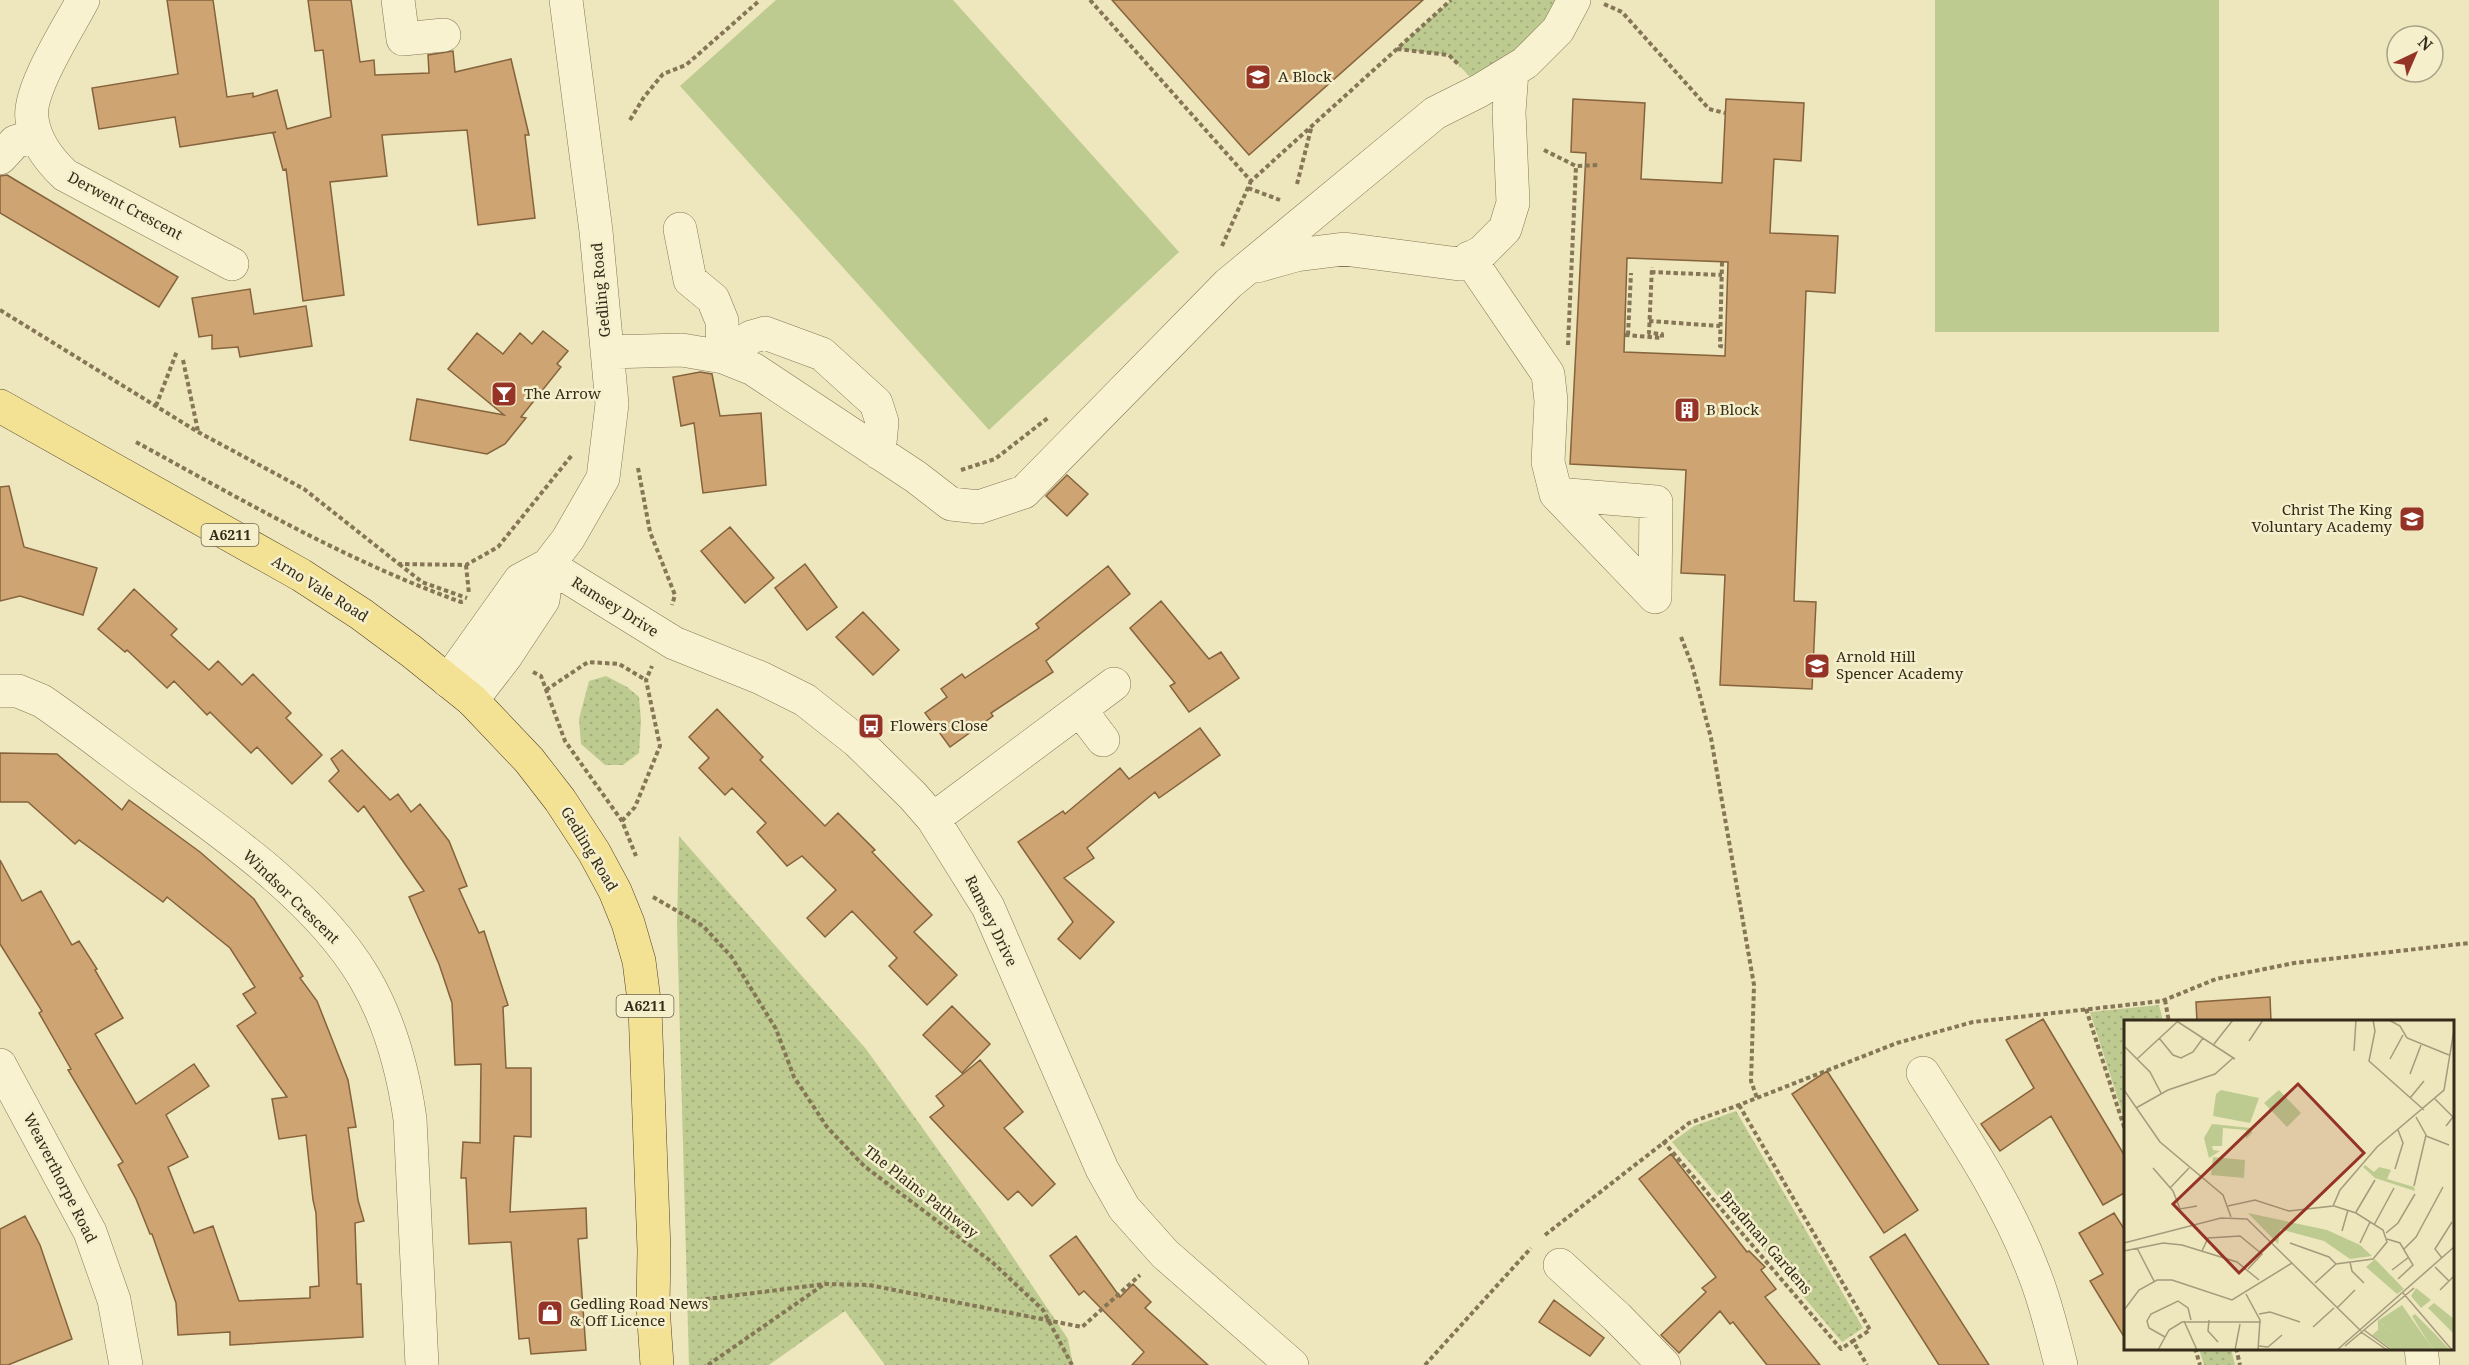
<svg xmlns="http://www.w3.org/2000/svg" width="2469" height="1365" font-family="'Noto Serif',serif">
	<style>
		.grass { fill: url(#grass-dots) }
		.pitch { fill: #bdcb91 }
		.building { fill: #cda472; stroke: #85633c; stroke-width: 1.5; fill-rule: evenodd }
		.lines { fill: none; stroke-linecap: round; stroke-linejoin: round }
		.minor-casing { stroke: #857656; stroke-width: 34 }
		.major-casing { stroke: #53432b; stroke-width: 34 }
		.path { stroke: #857656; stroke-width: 4; stroke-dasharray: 4.5 3; stroke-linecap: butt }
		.minor { stroke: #f9f2d0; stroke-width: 33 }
		.major { stroke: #f3e293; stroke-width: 33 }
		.labels { text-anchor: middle; stroke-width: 5; stroke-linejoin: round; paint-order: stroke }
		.shield { fill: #f5efcc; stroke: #6f6650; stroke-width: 1.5 }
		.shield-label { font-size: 14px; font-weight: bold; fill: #352b1b }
		.poi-label { font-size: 15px; fill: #352b1b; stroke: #f5efcc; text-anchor: start }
		.street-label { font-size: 15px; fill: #352b1b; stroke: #f5efcc }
		.inset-road { fill: none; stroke: #a49b7c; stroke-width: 1.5 }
		.view { fill: #953426; fill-opacity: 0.15; stroke: #953426; stroke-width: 3 }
		.inset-edge { fill: none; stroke: #352b1b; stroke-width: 3 }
	</style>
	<defs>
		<pattern id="grass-dots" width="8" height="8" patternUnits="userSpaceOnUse" patternTransform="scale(1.5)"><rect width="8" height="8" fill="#bdcb91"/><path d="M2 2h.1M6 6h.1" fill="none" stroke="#a3ae7c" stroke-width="1.8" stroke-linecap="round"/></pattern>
	</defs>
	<rect width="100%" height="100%" fill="#eee6bd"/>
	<path class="grass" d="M1451,0H1556L1551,21L1518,53L1473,80L1449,55L1397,49Z
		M606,676L627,687L639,697L641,721L639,753L623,765H605L581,744L579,719L589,681Z
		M679,836L866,1049L984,1214L1068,1339L1073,1365H885L845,1311L769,1365H689L677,924Z
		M2159,1005L2163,1021L2126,1022L2125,1121L2090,1012Z
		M1736,1111L1863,1328L1842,1342L1672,1142L1694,1126Z
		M2199,1349H2231L2235,1365H2204Z"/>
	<path class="pitch" d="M776,0H953L1179,252L989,430L680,86Z
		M1935,0H2219V332H1935Z"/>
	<path class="building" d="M167,0H213L227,97L253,93V97L277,90L287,129L331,117L323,50L315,51L308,0H351L360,62L374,60L375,75L429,73L428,55L453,51L455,72L511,59L529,135H525L535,218L478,225L467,130L382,135L387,176L330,182L344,295L303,301L286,169L283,170L273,133L276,132L180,147L175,117L99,129L92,88L178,74Z
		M1112,0H1423L1249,155Z
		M1573,99L1645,103L1641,179L1722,183L1726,99L1804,103L1801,161L1774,159L1770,233L1838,236L1835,293L1806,291L1794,601L1816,602L1812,689L1720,685L1725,575L1681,573L1686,470L1570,464L1586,153L1571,152ZM1627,258L1728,262L1725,356L1624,352Z
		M7,175L178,277L159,307L0,213V176Z
		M250,289L254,314L306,306L312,346L240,357L238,347L212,349V335L199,337L192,298Z
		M543,331L568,351L557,364L561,367L521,417L526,418L505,444L487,454L410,440L417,399L504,415L448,369L477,333L503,354L520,333L532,344Z
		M700,372L712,374L720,416L761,413L766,485L703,493L694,423L681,426L673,377Z
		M1067,475L1088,494L1067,516L1046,496Z
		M9,486L24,547L97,568L83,615L20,596L0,601V487Z
		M730,527L774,578L745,603L701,551Z
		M805,564L837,607L807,630L775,588Z
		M1108,566L1130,594L1046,661L1053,672L991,713L993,716L950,747L925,713L947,697L941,689L962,674L965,678L1039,628L1036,624Z
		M134,589L177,629L171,635L209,670L218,661L242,685L253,674L291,713L286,718L322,755L292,784L257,747L251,753L210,712L207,715L174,681L167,688L127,650L125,652L98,629Z
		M1161,601L1209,659L1221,652L1239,678L1189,712L1170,686L1175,683L1130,628Z
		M863,612L899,650L873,675L836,637Z
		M717,709L763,757L760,760L825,826L838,813L875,850L872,852L932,915L914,932L957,975L927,1005L889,966L897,958L852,911L825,937L807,918L836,890L802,856L787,866L757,832L766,823L732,788L725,795L699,768L709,758L689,737Z
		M1200,728L1220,755L1159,798L1155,792L1087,848L1094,858L1064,878L1114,922L1080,959L1058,939L1073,922L1018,842L1063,811L1065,814L1120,768L1129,779Z
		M342,750L390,800L398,794L411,812L420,804L449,841L467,886L459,889L479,933L484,931L508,1005L503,1007L506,1068H531V1137L514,1136L510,1212L586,1208L587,1238L578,1239L586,1350L531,1354L529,1338L519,1339L511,1242L469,1244L466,1178H461L463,1142L480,1143L481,1064L455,1065L452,1003L439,964L409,897L424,891L364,806L358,812L329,781L339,771L331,759Z
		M0,753L57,754L122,810L129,800L200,852L254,899L303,976L300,978L317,1001L348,1080L356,1127L348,1128L358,1200L364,1221L355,1223L357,1284H361L363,1337L230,1345V1332L178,1335L176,1303L152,1234H150L136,1199L118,1165L123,1162L68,1070L71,1069L39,1013L42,1011L0,944V860L22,901L41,891L72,945L79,941L97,969L95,970L123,1018L95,1034L136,1104L194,1064L209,1086L166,1115L188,1157L168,1167L194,1233L213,1226L239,1301L310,1298V1287L319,1286L316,1213L313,1200L306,1135L279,1139L272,1099L287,1097L237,1026L256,1013L243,994L255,987L230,948L167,897L163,902L79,840L75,844L28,802H0Z
		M2270,997L2271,1022H2197L2196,1002Z
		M952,1006L990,1044L962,1073L923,1035Z
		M2043,1019L2126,1158V1192L2103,1205L2051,1116L2000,1151L1981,1124L2034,1088L2006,1040Z
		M980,1060L1023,1112L1004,1128L1055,1184L1032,1206L1018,1191L1008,1200L930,1117L944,1106L936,1096Z
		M1827,1071L1918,1210L1884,1233L1792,1094Z
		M1671,1154L1747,1252L1749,1251L1765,1267L1761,1270L1776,1289L1765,1297L1820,1365H1767L1733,1322L1730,1324L1720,1311L1679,1353L1661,1335L1706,1292L1702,1288L1716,1277L1639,1179Z
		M2114,1213L2126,1232V1340L2090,1281L2103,1274L2079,1233Z
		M25,1216L40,1245L72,1339L8,1365H0V1229Z
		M1905,1234L1989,1365H1939L1870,1257Z
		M1076,1236L1120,1297L1133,1284L1151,1302L1145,1308L1208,1365H1132L1144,1352L1084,1291L1079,1295L1050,1256Z
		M1554,1300L1604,1338L1590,1356L1539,1322Z"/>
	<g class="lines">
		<g class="minor-casing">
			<path id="minor" d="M83,0C69,27 27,91 32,119C35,141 49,160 65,175L232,264
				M398,0L403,39L444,35
				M0,158L15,142L36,135
				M680,229L690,280L713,299L722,321L723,357
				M1469,258L1548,374L1551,401L1548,462L1556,494L1655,597L1656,502L1556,494
				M1257,266L1296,255L1344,249L1459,264L1482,252L1505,229L1513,203L1509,112L1512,71
				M607,352L682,350L723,357L753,369L916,477L951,504L979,507L1024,492L1228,284L1435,113L1479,91L1525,63L1558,30L1574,0
				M723,357L751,337L765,333L822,354L876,403L882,422L879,453
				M548,565L674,643L761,678L805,700L858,742L913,796L933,819L988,907L1102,1169L1124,1208L1165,1254L1292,1365
				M448,681L520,580L548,565L568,539L603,478L612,404L596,231L566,0
				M0,691H18L42,701C80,727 115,755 152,782C225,835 317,898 364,977C390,1021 403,1070 410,1119L422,1365
				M472,700L506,656L543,600L548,565
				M1080,710L1103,740
				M933,819L1114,684
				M0,1065L90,1232L114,1300L126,1365
				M1923,1073C1964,1137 2007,1201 2034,1273C2046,1303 2053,1334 2061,1365
				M1560,1265L1617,1317L1664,1365
				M2421,1348L2423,1365"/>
		</g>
		<g class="major-casing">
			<path id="major" d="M0,406L301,575L361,614L411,651L472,700L529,760L560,800L594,852L615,891L628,923L639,961L645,1008L654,1250L653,1307L657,1365"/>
		</g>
		<path class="path" d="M1090,0L1251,181L1451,0
			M1604,4L1622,12L1709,109L1725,113
			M1397,49L1449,55L1460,66
			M630,120L644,97L663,74L686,65L760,0
			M1544,150L1576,166L1599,165
			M1297,184L1312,125
			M1248,188L1280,200
			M1222,246L1251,181
			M1722,262L1720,346L1725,347
			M1651,272L1722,275
			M0,310L198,432L304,489L399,564L466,565L498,547L572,455
			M1649,321L1720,326
			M1625,335L1662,338V334L1649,333L1652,267
			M1628,335L1631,273
			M1568,345L1576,166
			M183,360L198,431
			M156,406L177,351
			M136,442C242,500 347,561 461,602L465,601
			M638,468L650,532L675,595L672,605
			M961,470L995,459L1049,417
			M399,564L422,582L467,598
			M466,565L469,594
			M1681,637L1692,665L1711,738L1754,985L1751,1081L1757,1098
			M533,672L541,676L565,741L622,821L636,856
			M546,690L588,662L619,664L646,680
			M622,821L635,807L660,746L646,680L652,666
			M653,897L703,926L731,956L776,1029L794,1077L827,1127L864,1166L992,1262L1043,1310L1072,1365
			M2165,1000L2169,1022
			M2086,1009L2126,1133
			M1739,1105L1870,1330L1853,1341
			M1663,1141L1841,1349L1853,1341L1867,1365
			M1545,1235L1689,1123L1739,1105L1897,1043L1973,1022L2162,1001L2216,979L2294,963L2469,943
			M683,1302L825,1284L869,1285L1082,1327L1140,1275
			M2195,1348L2200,1365
			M2236,1348L2240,1365
			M708,1365L823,1285
			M1425,1365L1531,1248"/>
		<use href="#minor" class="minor"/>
		<use href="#major" class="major"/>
	</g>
	<defs>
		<g id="school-square" transform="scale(1.35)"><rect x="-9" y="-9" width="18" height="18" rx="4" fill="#953426" stroke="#f5efcc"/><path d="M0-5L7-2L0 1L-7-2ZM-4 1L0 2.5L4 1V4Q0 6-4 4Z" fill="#fff"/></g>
		<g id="bar-square" transform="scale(1.35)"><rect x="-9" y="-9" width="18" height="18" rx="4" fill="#953426" stroke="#f5efcc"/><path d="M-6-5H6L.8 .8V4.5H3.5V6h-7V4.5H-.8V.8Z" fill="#fff"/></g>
		<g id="building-square" transform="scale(1.35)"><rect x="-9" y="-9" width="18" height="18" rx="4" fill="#953426" stroke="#f5efcc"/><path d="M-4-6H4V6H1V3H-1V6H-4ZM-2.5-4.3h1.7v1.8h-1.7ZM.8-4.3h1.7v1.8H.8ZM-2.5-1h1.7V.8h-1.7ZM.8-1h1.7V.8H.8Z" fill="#fff"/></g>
		<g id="bus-square" transform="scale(1.35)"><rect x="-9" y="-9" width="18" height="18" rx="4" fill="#953426" stroke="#f5efcc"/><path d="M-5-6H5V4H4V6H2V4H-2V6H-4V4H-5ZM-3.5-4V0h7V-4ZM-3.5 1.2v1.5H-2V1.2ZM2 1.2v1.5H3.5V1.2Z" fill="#fff"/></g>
		<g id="shop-square" transform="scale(1.35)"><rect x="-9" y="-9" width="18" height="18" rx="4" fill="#953426" stroke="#f5efcc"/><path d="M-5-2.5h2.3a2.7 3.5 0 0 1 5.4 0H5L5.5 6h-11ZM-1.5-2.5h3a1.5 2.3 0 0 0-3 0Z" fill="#fff"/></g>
	</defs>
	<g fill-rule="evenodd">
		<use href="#school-square" x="1258" y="77"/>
		<use href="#bar-square" x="504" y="394"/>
		<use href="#building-square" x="1687" y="410"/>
		<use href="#school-square" x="2412" y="519"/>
		<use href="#school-square" x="1817" y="666"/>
		<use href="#bus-square" x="871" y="726"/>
		<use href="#shop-square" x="550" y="1313"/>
	</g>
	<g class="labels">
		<g class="shield">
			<rect x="201.5" y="524" width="57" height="22" rx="4.5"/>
			<rect x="616.5" y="995" width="57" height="22" rx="4.5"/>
		</g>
		<g class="shield-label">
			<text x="230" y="540">A6211</text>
			<text x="645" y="1011">A6211</text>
		</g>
		<g class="poi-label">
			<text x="1278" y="82">A Block</text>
			<text x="524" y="399">The Arrow</text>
			<text x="1706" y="415">B Block</text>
			<text x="2392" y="515" text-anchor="end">Christ The King<tspan x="2392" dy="17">Voluntary Academy</tspan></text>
			<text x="1836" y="662">Arnold Hill<tspan x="1836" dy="17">Spencer Academy</tspan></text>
			<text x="890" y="731">Flowers Close</text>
			<text x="570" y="1309">Gedling Road News<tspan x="570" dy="17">&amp; Off Licence</tspan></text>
		</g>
		<g class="street-label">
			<text transform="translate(125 206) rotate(28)" y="5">Derwent Crescent</text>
			<text transform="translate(601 290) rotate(-95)" y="5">Gedling Road</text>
			<text transform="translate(320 589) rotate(32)" y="5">Arno Vale Road</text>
			<text transform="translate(615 607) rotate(32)" y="5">Ramsey Drive</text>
			<text transform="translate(589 849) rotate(59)" y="5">Gedling Road</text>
			<text transform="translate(291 897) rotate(44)" y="5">Windsor Crescent</text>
			<text transform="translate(991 921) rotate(64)" y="5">Ramsey Drive</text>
			<text transform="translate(60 1178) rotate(63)" y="5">Weaverthorpe Road</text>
			<text transform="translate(921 1192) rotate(38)" y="5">The Plains Pathway</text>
			<text transform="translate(1766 1243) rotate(49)" y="5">Bradman Gardens</text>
		</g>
	</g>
	<g transform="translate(2124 1020)">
		<rect width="330" height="330" fill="#eee6bd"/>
		<path d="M88,104L127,108L128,113L122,119V110L99,108L98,126H88L89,130L96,131L85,138L80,118ZM241,145L250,152L255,147L267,150L263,159L290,167L291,171L251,158L239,147ZM124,193L203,210L236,225L248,236L226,239L200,221L156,209L154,224ZM251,239L280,269L273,274L242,247ZM292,268L307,280L297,288L287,276ZM310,283L330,299V314L304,288ZM278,285L306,325L312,330L263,310L255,300Z" fill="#bdcb91"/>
		<path d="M291,294L311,314L326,330H312L306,325L288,296Z" fill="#bdcb91"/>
		<path d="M254,299L263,310L306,325L308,330H269L248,315L254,310Z" fill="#bdcb91"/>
		<path d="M97,70L135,78L126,103L89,96L92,74ZM155,70L177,93L163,107L140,83ZM89,137L121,140L120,158L87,155Z" fill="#bdcb91"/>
		<path class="inset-road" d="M51,0L111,39M249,0L251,11L245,41L300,90M265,0L276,6L283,18L325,35M35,18L49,35L57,38L69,32L79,18M125,21L139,0M90,24L109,0M0,26L26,52L37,73M230,31L232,0M13,39L53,2M266,39L279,15M286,54L297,25M0,70L36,122L99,175L107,197M286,78L300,61M311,79L329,97L322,106M12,88L44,70L91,54L109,38M302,116L325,125M29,148L49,171L56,189L73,186M271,149L279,123L274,110M290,166L302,115L292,97M46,168L65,148M104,186L131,180L165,191L209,186L216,170L253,127L320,70L330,10M232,192L251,160M250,205L270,168M218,211L224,190M262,213L274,203L291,174M263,219L276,223L289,245L274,259M0,223L97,198L123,199L237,311M166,223L205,237L212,244M236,223L246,202M13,228L30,261M280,229L292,217L319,167M0,231L39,223L58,225L113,242L135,260M78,231L84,218L116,216L138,234L124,249M318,238L311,229L328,202M226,242L228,251L240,263M311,247L325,261M268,250L285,237M191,263L212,244L249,239L263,222L259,210L232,193L210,186M316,270L330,256M279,273L328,330M122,274L136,300L134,330M213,288L231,270M0,290L15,270L33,260H48L108,280L168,243M135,294L146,292L176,302M85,300L84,311L94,322M60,301L73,330M189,307L210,288M240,310L267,330M237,312L263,330M41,317L25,308L23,301L27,294L54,281L64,288L67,300M135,326L144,327L158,315M221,326L290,268M34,330L45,310L58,302H137M111,330L116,304M213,330L330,227"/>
		<path class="view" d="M174,64L240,133L115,253L49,184Z"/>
		<rect width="330" height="330" class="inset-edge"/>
	</g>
	<g transform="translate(2415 54) rotate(44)"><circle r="28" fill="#f5efcc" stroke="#a8a185" stroke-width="1.5"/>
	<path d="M0-4.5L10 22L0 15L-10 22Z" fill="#953426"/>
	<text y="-9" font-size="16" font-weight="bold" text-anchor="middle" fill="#352b1b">N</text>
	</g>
</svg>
